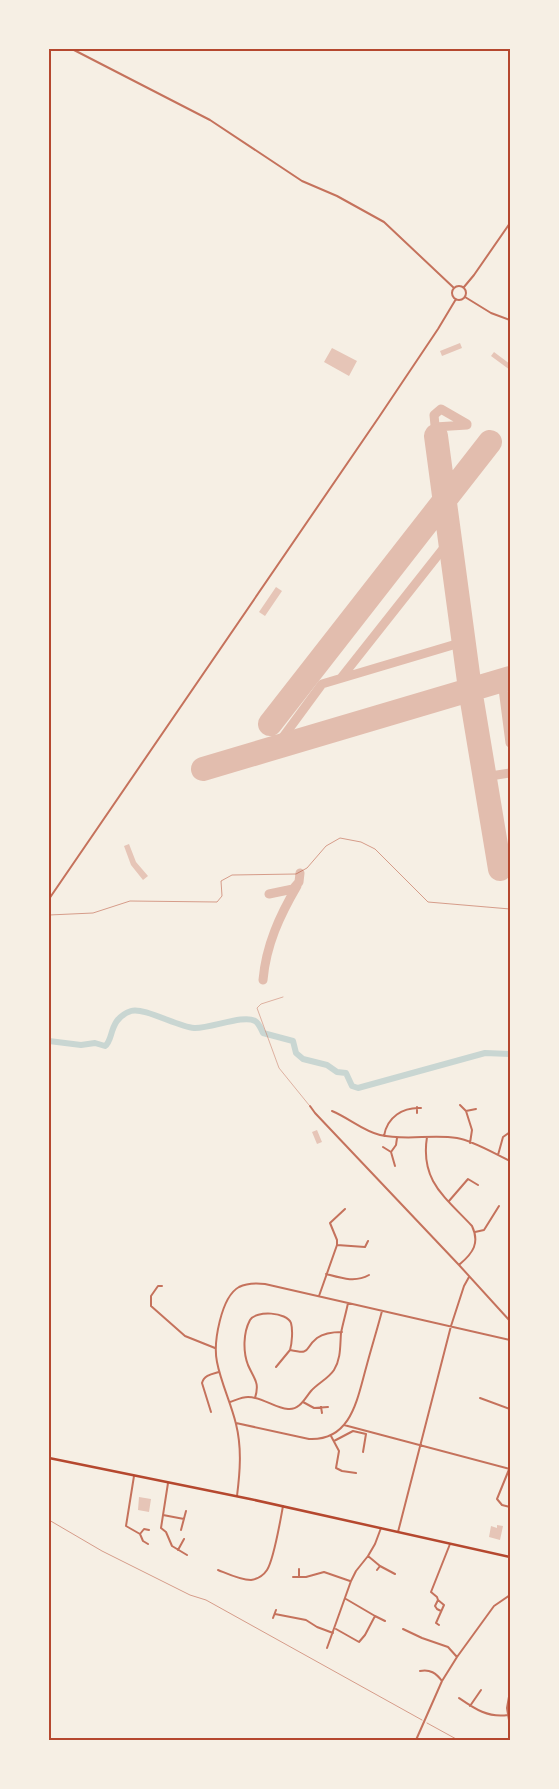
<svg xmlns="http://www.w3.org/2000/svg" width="559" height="1789" font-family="Bitter,serif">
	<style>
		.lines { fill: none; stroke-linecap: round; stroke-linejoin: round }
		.river { stroke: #c9d6d2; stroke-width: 6 }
		.taxiway { stroke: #e2bdae; stroke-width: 9 }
		.runway { stroke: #e2bdae; stroke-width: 24 }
		.building { fill: #e6c5b7 }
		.path { stroke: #b5482f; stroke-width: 0.5 }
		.service { stroke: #c5725c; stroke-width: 0.5 }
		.minor { stroke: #c5725c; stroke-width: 2 }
		.tertiary { stroke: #c5725c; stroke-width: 2 }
		.primary { stroke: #b5482f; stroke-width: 2.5 }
		.neatline { fill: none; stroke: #b5482f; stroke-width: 2 }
	</style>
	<rect width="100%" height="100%" fill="#f6efe4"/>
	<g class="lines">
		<path class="river" d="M49,1041L81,1045L95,1043L105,1046C114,1040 108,1019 131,1011C144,1007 178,1027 194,1028C210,1029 244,1014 255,1021C259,1023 261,1029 263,1033L293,1041L296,1053L303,1059L327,1065L337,1072L346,1073L352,1086L358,1088L485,1053L510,1054"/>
		<path class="taxiway" d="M435,427L467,425
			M436,436L434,415L441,409L467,424
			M341,678L450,540
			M502,681L510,743
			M275,748L322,684L463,642
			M484,777L510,773
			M499,862L510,860
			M269,894L293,889L299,882L300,873
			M263,980C266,945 280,915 297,886"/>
		<path class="runway" d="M436,436L470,689L500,869
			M270,724L490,442
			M203,769L510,678"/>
	</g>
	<path class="building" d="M460,343L462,348L442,356L440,351Z
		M332,348L357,361L349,376L324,362Z
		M494,352L510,364V370L491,356Z
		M276,587L282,591L265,616L259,612Z
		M129,844L136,862L148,876L143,880L131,865L124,846Z
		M317,1130L322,1142L317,1144L312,1132Z
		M139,1497L151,1499L149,1512L138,1510Z
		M497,1525L503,1526L500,1540L489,1537L491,1526L497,1528Z"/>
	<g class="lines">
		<path class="path" d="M49,915L93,913L130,901L217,902L222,896L221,881L232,875L296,874L307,868L326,846L340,838L361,842L375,849L428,902L510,909
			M49,1520L102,1551L190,1595L206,1600L422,1720
			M427,1723L458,1740"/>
		<path class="service" d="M283,997L261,1004L257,1008L279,1068L309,1105"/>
		<path class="minor" d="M460,1105L466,1111
			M310,1106L315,1113L459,1265L510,1321
			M332,1111C349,1118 363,1131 380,1135C406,1141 431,1134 457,1138C474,1141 495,1154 510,1161
			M417,1113V1107
			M384,1136C387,1117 403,1107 421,1108
			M427,1137C420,1181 445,1197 472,1226C480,1243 473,1253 460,1264
			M470,1143L472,1130L466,1111L476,1109
			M383,1147L391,1152L396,1145L397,1138
			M391,1152L395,1166
			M498,1155L503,1137L510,1132
			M449,1201L468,1179L478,1185
			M475,1232L484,1230L499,1206
			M337,1245L365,1247L368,1241
			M326,1274C341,1278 355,1283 369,1275
			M162,1286H158L151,1296V1306L185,1336L215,1348
			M319,1296L337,1245V1240L330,1223L345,1209
			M276,1367L290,1350
			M255,1398C260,1382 254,1379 248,1365C243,1352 243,1333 250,1320C256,1310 287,1312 291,1323C293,1330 292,1343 290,1350C313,1355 303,1349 317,1338C324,1333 333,1332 342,1332
			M480,1398L510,1409
			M230,1402C236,1400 242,1397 248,1397C263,1397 274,1408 288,1409C300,1410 305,1398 311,1391C318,1383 328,1379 334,1370C341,1359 340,1346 341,1333C343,1323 346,1313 348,1303
			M303,1402L314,1408L328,1407
			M321,1407L322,1413
			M211,1412L202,1383C204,1375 212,1374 219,1372
			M236,1423L309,1439C351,1441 357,1400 366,1368C371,1349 377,1330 382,1311
			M344,1425L510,1469
			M331,1436L339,1451L336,1468L342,1471L356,1473
			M334,1441L353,1431L366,1434
			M363,1452L366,1434
			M510,1467L497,1499L502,1505L510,1507
			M134,1476L126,1526L140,1534
			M168,1483L161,1528L166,1532L172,1546L187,1555
			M237,1496C240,1472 242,1448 236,1424C231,1403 221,1383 217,1362C213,1343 221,1297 239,1287C247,1283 256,1283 265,1284L510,1340
			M163,1515L184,1519
			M181,1530L186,1511
			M398,1532L451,1326L464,1286L469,1277
			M148,1544L143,1541L140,1534L144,1529L149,1530
			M178,1550L184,1539
			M380,1566L395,1574
			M299,1569V1577H306L324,1572L350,1581
			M218,1570C228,1574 240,1580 251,1580C257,1579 263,1576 267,1570C274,1559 280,1522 283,1506
			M377,1570L380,1566L368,1556L375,1544L381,1528
			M293,1577H299
			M346,1599L375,1616
			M438,1600L435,1606L437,1609L441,1611
			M275,1614L306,1620L317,1627L333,1633
			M273,1618L276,1610
			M439,1625L436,1623L444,1605L438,1600L437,1597L431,1592L450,1544
			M336,1629L359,1642L365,1635L375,1616L385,1621
			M403,1629L422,1638L448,1647L457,1657
			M327,1648L351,1581L356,1571L368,1556
			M420,1671C430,1669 436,1673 442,1681
			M510,1691L507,1708L510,1726
			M459,1698C475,1709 488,1718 508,1715
			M470,1706L481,1690
			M416,1740L442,1681L457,1657L494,1606L510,1595"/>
		<path class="tertiary" d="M72,49L210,120L302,181L337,196L384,222L454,288
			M452 293a7 7 0 1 1 14 0a7 7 0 1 1-14 0Z
			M464,287L474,275L510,223
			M465,297L491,313L510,320
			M49,899L379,417L438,329L456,299"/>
		<path class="primary" d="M49,1458L250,1499L510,1557"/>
	</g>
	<rect width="559" height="1789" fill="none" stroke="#f6efe4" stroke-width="100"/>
	<rect x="50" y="50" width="459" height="1689" class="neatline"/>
</svg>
